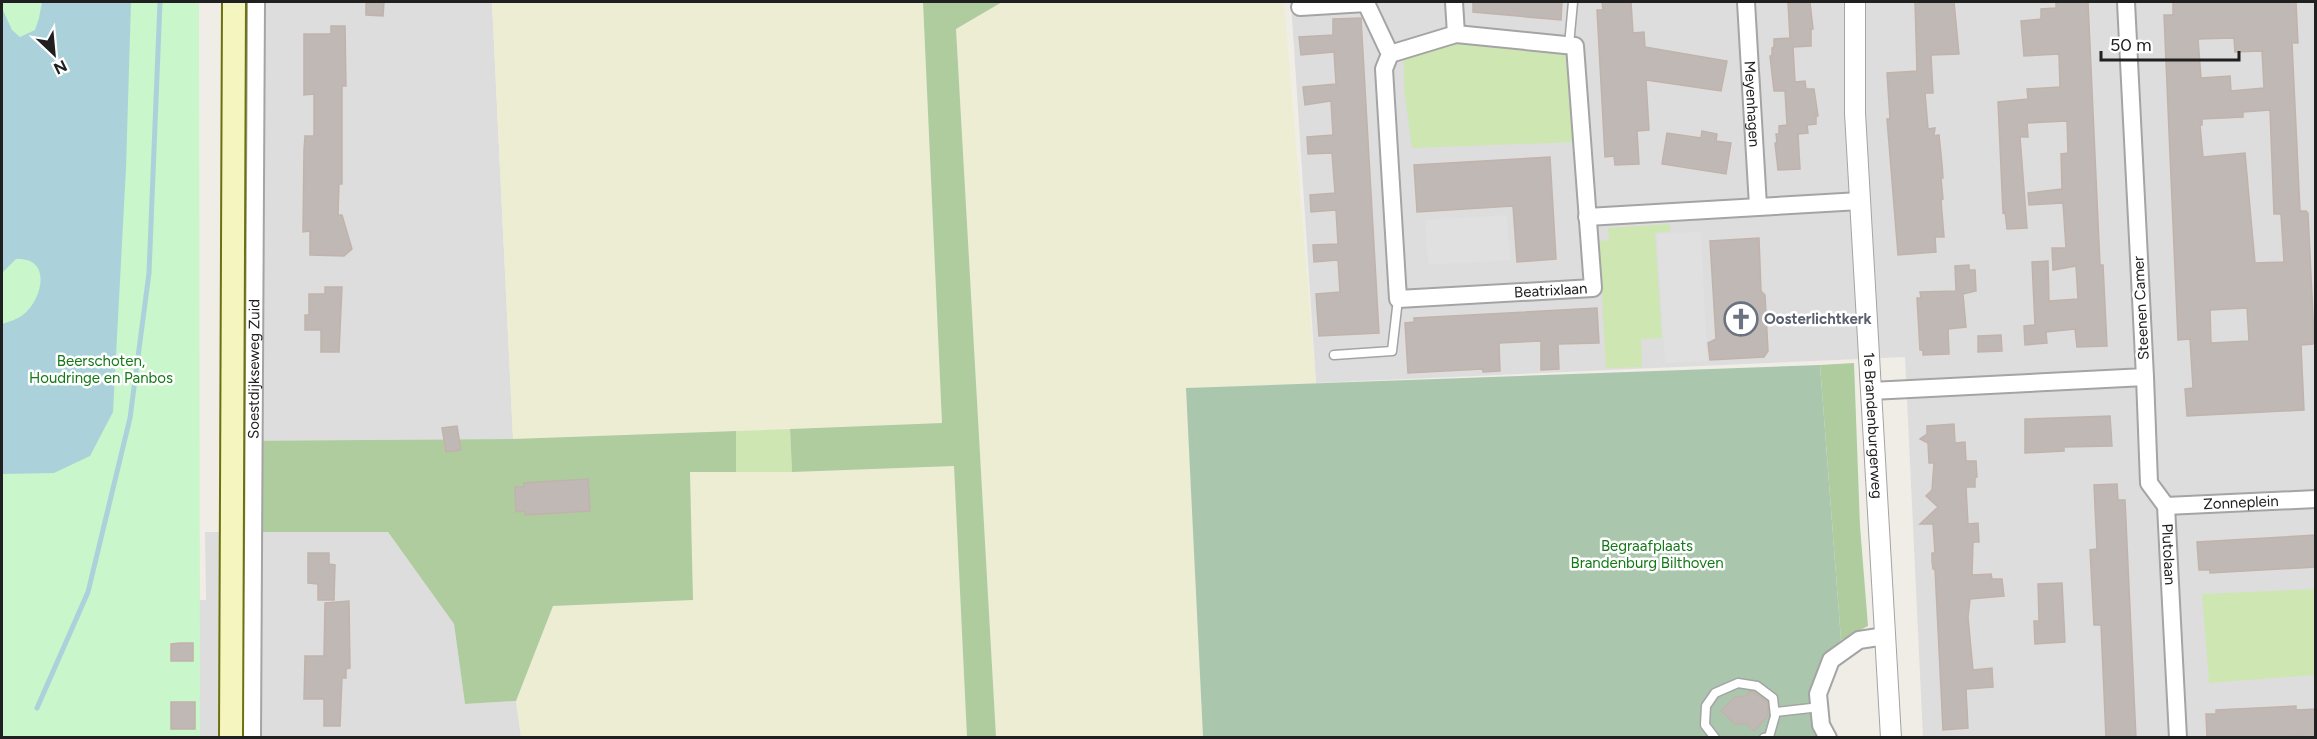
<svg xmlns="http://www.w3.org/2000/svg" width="2317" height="739" font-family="Figtree,sans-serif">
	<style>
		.residential { fill: #dedddd }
		.farmland { fill: #ededd4 }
		.grass { fill: #cee6b2 }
		.forest { fill: #afcc9f }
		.cemetery { fill: #aac7ad }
		.park { fill: #c9f6ca }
		.parking { fill: #e0e0e0 }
		.water { fill: #abd2da }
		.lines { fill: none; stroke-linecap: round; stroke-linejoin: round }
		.stream { stroke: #abd2da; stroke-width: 5 }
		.building { fill: #c0b8b4; stroke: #c1b3ab; stroke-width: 1.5; fill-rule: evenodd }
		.service-casing { stroke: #a4a4a4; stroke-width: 11 }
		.minor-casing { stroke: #a4a4a4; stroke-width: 20 }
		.tertiary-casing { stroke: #a4a4a4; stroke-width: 22 }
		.secondary-casing { stroke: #6c710e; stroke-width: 26 }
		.service { stroke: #fff; stroke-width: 8 }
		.minor { stroke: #fff; stroke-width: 16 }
		.tertiary { stroke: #fff; stroke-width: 20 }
		.secondary { stroke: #f5f5c0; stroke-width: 22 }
		.labels { text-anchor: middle; stroke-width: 5; stroke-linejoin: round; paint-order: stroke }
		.street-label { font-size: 15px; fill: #202020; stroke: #fff }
		.worship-label { font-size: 15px; font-weight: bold; fill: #5b616d; stroke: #fff; text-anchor: start }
		.park-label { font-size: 15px; fill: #147817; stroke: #fff }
	</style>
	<rect width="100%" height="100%" fill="#f0ede7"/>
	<path class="residential" d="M234,2H492L513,439L232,441Z
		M1291,2H2315V737H1923L1905,357L1316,383Z
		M205,532H388L454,624L465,704L516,701L521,737L91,738L142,599L206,600Z"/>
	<path class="farmland" d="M492,2H923L942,423L513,439Z
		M1002,2H1284L1316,383L1186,388L1203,737H996L956,29Z
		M954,465L967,737H521L516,701L552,606L693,600L690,472H792Z"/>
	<path class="grass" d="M1460,37L1569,48L1576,142L1412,148L1404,89V59L1415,52Z
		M1670,224V231L1655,233L1662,338L1641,339L1642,367L1606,368L1599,241L1609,240L1608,228Z
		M790,429L792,472H736V431Z
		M2315,589V675L2209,683L2202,594Z"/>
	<path class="forest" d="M923,2H1002L956,29L996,737H967L954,466L792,472L790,429L942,423Z
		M1854,363L1860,526L1868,626L1841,640L1820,365Z
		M736,431V472H690L693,600L553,606L516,701L465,704L454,624L388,532H232V441L513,439Z"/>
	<path class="cemetery" d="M1820,365L1841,640L1825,659L1811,710L1817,737H1203L1186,388Z"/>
	<path class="park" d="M2,2H199L200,737H2Z"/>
	<path class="parking" d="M1507,215L1510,260L1428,265L1425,220Z
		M1701,232L1707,361L1665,363L1657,234Z"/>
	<path class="water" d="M42,2H131L126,168L113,412L90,456L54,473L2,474V324C9,322 18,319 24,314C43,298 52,257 16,259L2,273V8L12,30L20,37L35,30L39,18Z"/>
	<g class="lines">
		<path class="stream" d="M37,708L88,592L130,418L149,273L160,2"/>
	</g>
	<path class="building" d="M366,2H384L383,16L366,15Z
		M1473,2H1562L1561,20L1473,12Z
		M1602,2H1631L1633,33L1644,32L1645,47L1727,61L1721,91L1646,80L1649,130L1637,131L1639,164L1615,165L1614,156L1605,157L1597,10H1603Z
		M1810,2L1813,29H1811V46L1793,47L1795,82L1805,81L1806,89H1814L1818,116H1816V124L1807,125L1808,133L1798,134L1800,169L1778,170L1775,143H1777L1776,134H1779V126L1787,125L1785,91H1774L1770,56H1772V48L1774,47V39L1790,38L1788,3Z
		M1915,2H1954L1959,54L1931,55L1933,93H1925L1928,129L1935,128L1934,136L1939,135L1942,164L1943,178H1941L1943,199L1941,200L1944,237H1935L1936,252L1898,255L1887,119H1890L1887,73L1917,71Z
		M2056,2H2088L2100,265H2103L2107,346L2077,347L2075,329L2046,332L2047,343L2025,345L2024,326L2035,325L2032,262L2048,261L2049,301L2078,299L2076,266L2053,270L2052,248H2066L2063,203L2029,205L2028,193L2062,189L2061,154L2068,153L2067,121L2027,123L2028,137H2020L2027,228L2007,229L2005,212L2003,213L1998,102L2028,99L2027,89L2060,87L2059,54L2024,56L2021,21L2041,19V9L2056,8Z
		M2173,2H2296L2298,43H2292L2300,211H2306L2308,213L2314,337L2313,344L2301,345L2304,410L2187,416L2185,389L2193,388L2190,339L2178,340L2164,15H2173ZM2234,38L2235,52L2262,51L2264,88L2231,91L2230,76L2201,78L2198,39ZM2270,110L2274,214H2281L2284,262L2255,263L2245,153L2203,157L2200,125H2202V119L2243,117V112ZM2247,308L2249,341L2211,343L2210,310Z
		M1361,18L1379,333L1319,336L1316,294L1340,292L1338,260L1314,262L1313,245L1338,244L1336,210L1311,212L1310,195L1335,193L1332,153L1308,154L1307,137L1333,135L1331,101L1305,105L1303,87L1336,84L1334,52L1301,55L1299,37L1333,35V19Z
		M331,26H345L346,86H342V184H339L338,215H342L352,249L344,256L310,255V231L303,232L304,150L305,136H314V94L304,95V34H331Z
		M1702,131L1717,134L1716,141L1731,143L1726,174L1662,164L1667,133L1701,138Z
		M1550,157L1556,259L1517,262L1513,206L1417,212L1414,165Z
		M1759,238L1761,291L1765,295L1768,351L1764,357L1710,360L1708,343L1716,339L1710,241Z
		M1969,265V270H1975L1976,291L1963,294L1966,327L1948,329L1949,354L1923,355V350H1920L1917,298H1921L1920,292L1956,291L1955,266Z
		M325,287H342L339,352H321V330H305V315H309V294H325Z
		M1597,308L1599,343L1558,344L1559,369L1541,370V341L1499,343L1500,371L1483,372V369L1408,373L1405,323L1414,322V318Z
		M2001,335L2002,351L1978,352V336Z
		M2110,416L2112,446L2064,447V451L2025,453V419Z
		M1954,424L1955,443L1965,442L1966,461H1976L1977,477H1975V487H1966L1968,524L1978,523L1979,542H1973L1972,575L1991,574L1992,579H2002L2004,596L1970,599L1968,617L1973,670L1992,668L1993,687L1966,689L1968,728L1943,730L1935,569H1933L1932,561V553H1935L1933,524H1920L1938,507L1926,496L1932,490L1934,463H1929L1928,443L1920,439L1927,434V426Z
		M457,426L461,450L446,452L442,428Z
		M588,479L590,511L525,515V511L516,512L515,487H524V483Z
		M2117,484L2118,500H2125L2136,738H2106L2101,625H2094L2090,550L2097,549L2094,485Z
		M2316,535V567L2210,573V570H2199L2197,542Z
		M308,553H329V564L335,565L334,600H318V584L308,583Z
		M2062,583L2065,642L2035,644L2034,621H2039L2038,584Z
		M349,601L350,668L346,669V678H342L340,726H324V699H304L305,656H324L325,603Z
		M180,643H193V661H171V644Z
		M1750,691L1764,699L1767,702L1768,708V716L1754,731L1747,724H1735L1721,711L1735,697L1746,696Z
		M171,702H195V729H171Z
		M2296,706V710L2316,709V736L2207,738L2206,714H2216V710Z"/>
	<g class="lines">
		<g class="service-casing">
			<path id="service" d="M1569,45L1573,2
				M1334,355L1392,351L1398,299
				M1775,712L1820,707
				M1715,738L1705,725L1706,706L1715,693L1738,683L1757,686L1773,698L1775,716L1769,737L1764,738"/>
		</g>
		<g class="minor-casing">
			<g id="minor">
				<path d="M1454,2L1456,34"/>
				<path id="s1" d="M1746,2L1758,206"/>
				<path id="s2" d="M1300,7L1366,3L1390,54L1384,69L1398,299L1593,288L1575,46L1456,34L1390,54"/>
				<path d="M1587,217L1860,201"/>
				<path id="s3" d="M2145,377L2149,483L2166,506L2178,738"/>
				<path d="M1871,391L2145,377L2126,2"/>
				<path id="s4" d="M2166,506L2316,499"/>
				<path id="s5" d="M252,738L256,2"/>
				<path d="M1828,738L1821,725L1818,694L1831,660L1859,640L1885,636"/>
			</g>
		</g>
		<g class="tertiary-casing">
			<g id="tertiary">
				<path id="s6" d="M1855,2V113L1891,738"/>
			</g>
		</g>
		<g class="secondary-casing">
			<path id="secondary" d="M231,738L234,2"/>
		</g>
		<use href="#service" class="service"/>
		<use href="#minor" class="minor"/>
		<use href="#tertiary" class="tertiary"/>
		<use href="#secondary" class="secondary"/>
	</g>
	<defs>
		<g id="church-ring" transform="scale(1.725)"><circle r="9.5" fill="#fff" stroke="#6b7280" stroke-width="1.5"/><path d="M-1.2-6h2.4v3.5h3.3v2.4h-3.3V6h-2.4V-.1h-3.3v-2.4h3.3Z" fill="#6b7280"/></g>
	</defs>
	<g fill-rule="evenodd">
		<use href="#church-ring" x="1741" y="319"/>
	</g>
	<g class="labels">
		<g class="street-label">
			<text dy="5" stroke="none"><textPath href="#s1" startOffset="102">Meyenhagen</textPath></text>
			<text dy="5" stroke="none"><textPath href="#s2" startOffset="522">Beatrixlaan</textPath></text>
			<text transform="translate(2141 308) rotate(-93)" y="5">Steenen Camer</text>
			<text dy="5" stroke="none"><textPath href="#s5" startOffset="369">Soestdijkseweg Zuid</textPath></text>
			<text dy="5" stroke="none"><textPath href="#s6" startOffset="424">1e Brandenburgerweg</textPath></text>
			<text dy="5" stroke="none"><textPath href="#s4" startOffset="75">Zonneplein</textPath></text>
			<text dy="5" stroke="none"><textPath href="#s3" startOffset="183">Plutolaan</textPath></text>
		</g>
		<g class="worship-label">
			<text x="1764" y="324">Oosterlichtkerk</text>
		</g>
		<g class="park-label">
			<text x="101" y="366">Beerschoten,<tspan x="101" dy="17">Houdringe en Panbos</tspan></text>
			<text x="1647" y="551">Begraafplaats<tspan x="1647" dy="17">Brandenburg Bilthoven</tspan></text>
		</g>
	</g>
	<rect width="2317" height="739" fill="none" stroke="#202020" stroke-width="6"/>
	<g transform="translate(54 54) rotate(154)" stroke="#ffffff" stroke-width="4.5" paint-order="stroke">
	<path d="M0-4.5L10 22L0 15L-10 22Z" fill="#202020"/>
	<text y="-9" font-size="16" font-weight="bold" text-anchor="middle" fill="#202020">N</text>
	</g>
	<path d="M2101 51v9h138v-9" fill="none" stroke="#202020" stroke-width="3"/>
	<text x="2110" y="51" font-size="18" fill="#202020" stroke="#ffffff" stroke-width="4.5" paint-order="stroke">50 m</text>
</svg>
